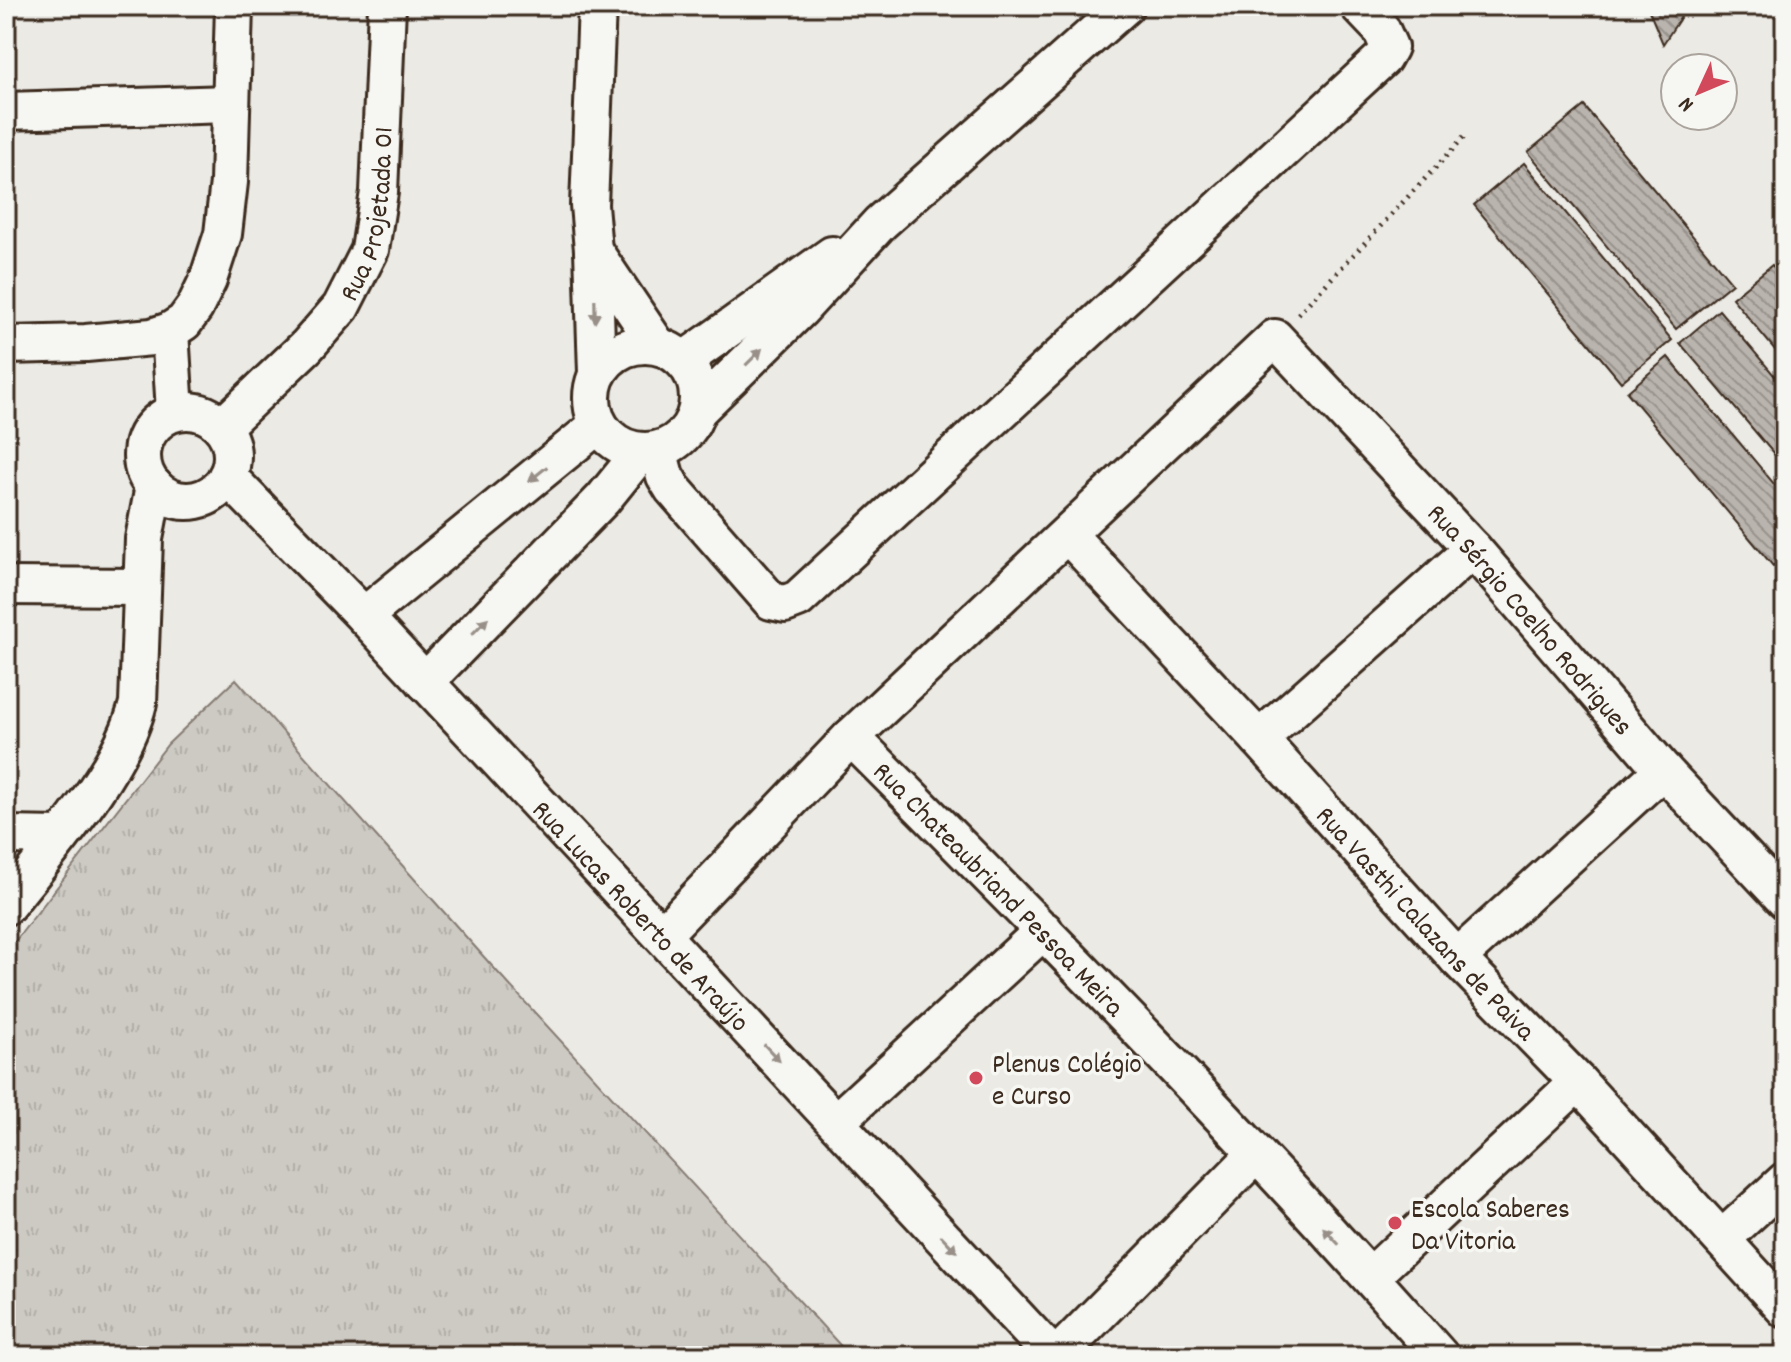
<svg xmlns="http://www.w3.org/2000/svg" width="1791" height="1362" font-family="Dekko,sans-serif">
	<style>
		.grass { fill: url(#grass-tufts); stroke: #847a71; stroke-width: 2 }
		.building { fill: url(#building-back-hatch); stroke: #3b2a1e; stroke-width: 2 }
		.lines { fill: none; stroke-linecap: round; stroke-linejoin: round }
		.street-casing { stroke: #3b2a1e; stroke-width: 42 }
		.path { stroke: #3b2a1e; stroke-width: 5; stroke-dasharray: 2 6; stroke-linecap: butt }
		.street { stroke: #f6f6f2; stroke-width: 36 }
		.oneway { fill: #989088 }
		.poi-dot { fill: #d1495b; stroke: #f6f6f2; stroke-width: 3 }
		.labels { text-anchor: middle; stroke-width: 7; stroke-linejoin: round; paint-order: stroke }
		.street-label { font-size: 28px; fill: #3b2a1e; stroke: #f6f6f2 }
		.poi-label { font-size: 28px; fill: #3b2a1e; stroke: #f6f6f2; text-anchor: start }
	</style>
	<defs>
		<pattern id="grass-tufts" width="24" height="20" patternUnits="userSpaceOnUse" patternTransform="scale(2)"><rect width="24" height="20" fill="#cdcac4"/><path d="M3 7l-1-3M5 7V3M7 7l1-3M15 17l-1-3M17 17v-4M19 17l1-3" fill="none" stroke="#b1aea8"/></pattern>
		<pattern id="building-back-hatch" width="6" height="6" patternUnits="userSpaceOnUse" patternTransform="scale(2)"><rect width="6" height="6" fill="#bab4ae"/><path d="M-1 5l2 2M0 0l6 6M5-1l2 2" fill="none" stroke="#98938d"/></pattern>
	</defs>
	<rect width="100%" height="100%" fill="#ebeae5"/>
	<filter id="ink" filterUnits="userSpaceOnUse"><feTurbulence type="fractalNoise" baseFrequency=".0125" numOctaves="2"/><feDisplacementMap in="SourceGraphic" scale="16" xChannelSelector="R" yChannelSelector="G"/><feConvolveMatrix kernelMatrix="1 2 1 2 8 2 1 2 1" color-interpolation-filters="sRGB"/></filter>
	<g filter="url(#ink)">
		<path class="grass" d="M236,679L492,966L850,1356H6V953L168,744Z"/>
		<path class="building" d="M1647,6H1688L1663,44Z
			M1584,106L1732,283L1676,329L1528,152Z
			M1524,163L1672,340L1621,382L1474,205Z
			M1772,265L1785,280V362L1732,298Z
			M1719,310L1785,388V467L1680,343Z
			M1668,357L1785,497V555L1773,566L1627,392Z"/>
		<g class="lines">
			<g class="street-casing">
				<g id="street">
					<path d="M6,111L230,104"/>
					<path d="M593,250L657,345"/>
					<path d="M170,331L175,412"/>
					<circle cx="645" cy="398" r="53"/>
					<path d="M6,345L86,343L152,337L170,331L184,322L195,307L208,280L223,234L229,182L234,6"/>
					<path d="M683,361L832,255"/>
					<path d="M597,373L593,250L589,205L597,6"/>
					<path d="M697,411L800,310L880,223L1125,6"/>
					<circle cx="187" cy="456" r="45"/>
					<path id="s1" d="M222,427L307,346L341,307L370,250L379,192L387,6"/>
					<path d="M658,450L665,476L673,489L771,601L785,604L798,599L1383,58L1389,47L1381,29L1359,6"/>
					<path id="s2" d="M227,476L364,616L1053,1356"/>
					<path id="s3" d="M1068,535L1259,739L1457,958L1578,1082L1785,1309"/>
					<path d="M6,586L142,587"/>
					<path d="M364,616L598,425"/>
					<path d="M425,682L603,499L641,452"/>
					<path id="s4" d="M851,737C1052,938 1252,1142 1440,1356"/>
					<path d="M1259,739L1473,549"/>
					<path d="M6,835L61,836"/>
					<path d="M6,906C49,851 122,771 138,703L144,539L154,486"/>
					<path id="s5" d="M662,935L851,737L1275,338L1473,549L1663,770L1785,900"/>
					<path d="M1457,958L1663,770"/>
					<path d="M836,1122L1044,930"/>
					<path d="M1722,1239L1785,1181"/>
					<path d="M1370,1277L1578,1082"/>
					<path d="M1057,1356L1255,1155"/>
				</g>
			</g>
			<path class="path" d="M1298,314L1467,134"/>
			<use href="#street" class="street"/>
		</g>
		<defs><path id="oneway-solid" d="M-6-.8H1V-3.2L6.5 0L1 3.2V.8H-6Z" transform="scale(2)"/></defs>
		<g class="oneway">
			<use href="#oneway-solid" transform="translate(595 311) rotate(89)"/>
			<use href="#oneway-solid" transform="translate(754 357) rotate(-45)"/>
			<use href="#oneway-solid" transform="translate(538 474) rotate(141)"/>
			<use href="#oneway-solid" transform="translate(480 626) rotate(-46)"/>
			<use href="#oneway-solid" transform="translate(772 1053) rotate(47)"/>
			<use href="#oneway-solid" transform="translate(1331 1236) rotate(-133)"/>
			<use href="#oneway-solid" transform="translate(949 1244) rotate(47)"/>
		</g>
	</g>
	<g class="poi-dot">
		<circle cx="976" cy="1078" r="8"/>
		<circle cx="1395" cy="1223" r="8"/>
	</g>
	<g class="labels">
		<g class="street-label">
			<text dy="10" stroke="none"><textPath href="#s1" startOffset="268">Rua Projetada 01</textPath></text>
			<text dy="10" stroke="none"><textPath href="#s5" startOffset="1236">Rua Sérgio Coelho Rodrigues</textPath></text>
			<text dy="10" stroke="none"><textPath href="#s4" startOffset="212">Rua Chateaubriand Pessoa Meira</textPath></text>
			<text dy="10" stroke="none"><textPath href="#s2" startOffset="604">Rua Lucas Roberto de Araújo</textPath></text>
			<text dy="10" stroke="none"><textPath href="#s3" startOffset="528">Rua Vasthi Calazans de Paiva</textPath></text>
		</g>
		<g class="poi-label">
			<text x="992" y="1072">Plenus Colégio<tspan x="992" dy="32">e Curso</tspan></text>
			<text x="1411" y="1217">Escola Saberes<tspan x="1411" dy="32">Da Vitoria</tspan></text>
		</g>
	</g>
	<rect width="1791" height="1362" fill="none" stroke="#f6f6f2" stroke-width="32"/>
	<rect x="16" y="16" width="1759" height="1330" fill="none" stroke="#3b2a1e" stroke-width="3" filter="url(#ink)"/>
	<g transform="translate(1699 92) rotate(226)"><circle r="38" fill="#f6f6f2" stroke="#aba49d" stroke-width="2"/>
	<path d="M0-6L14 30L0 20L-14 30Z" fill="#d1495b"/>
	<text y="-12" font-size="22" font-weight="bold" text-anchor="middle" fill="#3b2a1e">N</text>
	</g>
</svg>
